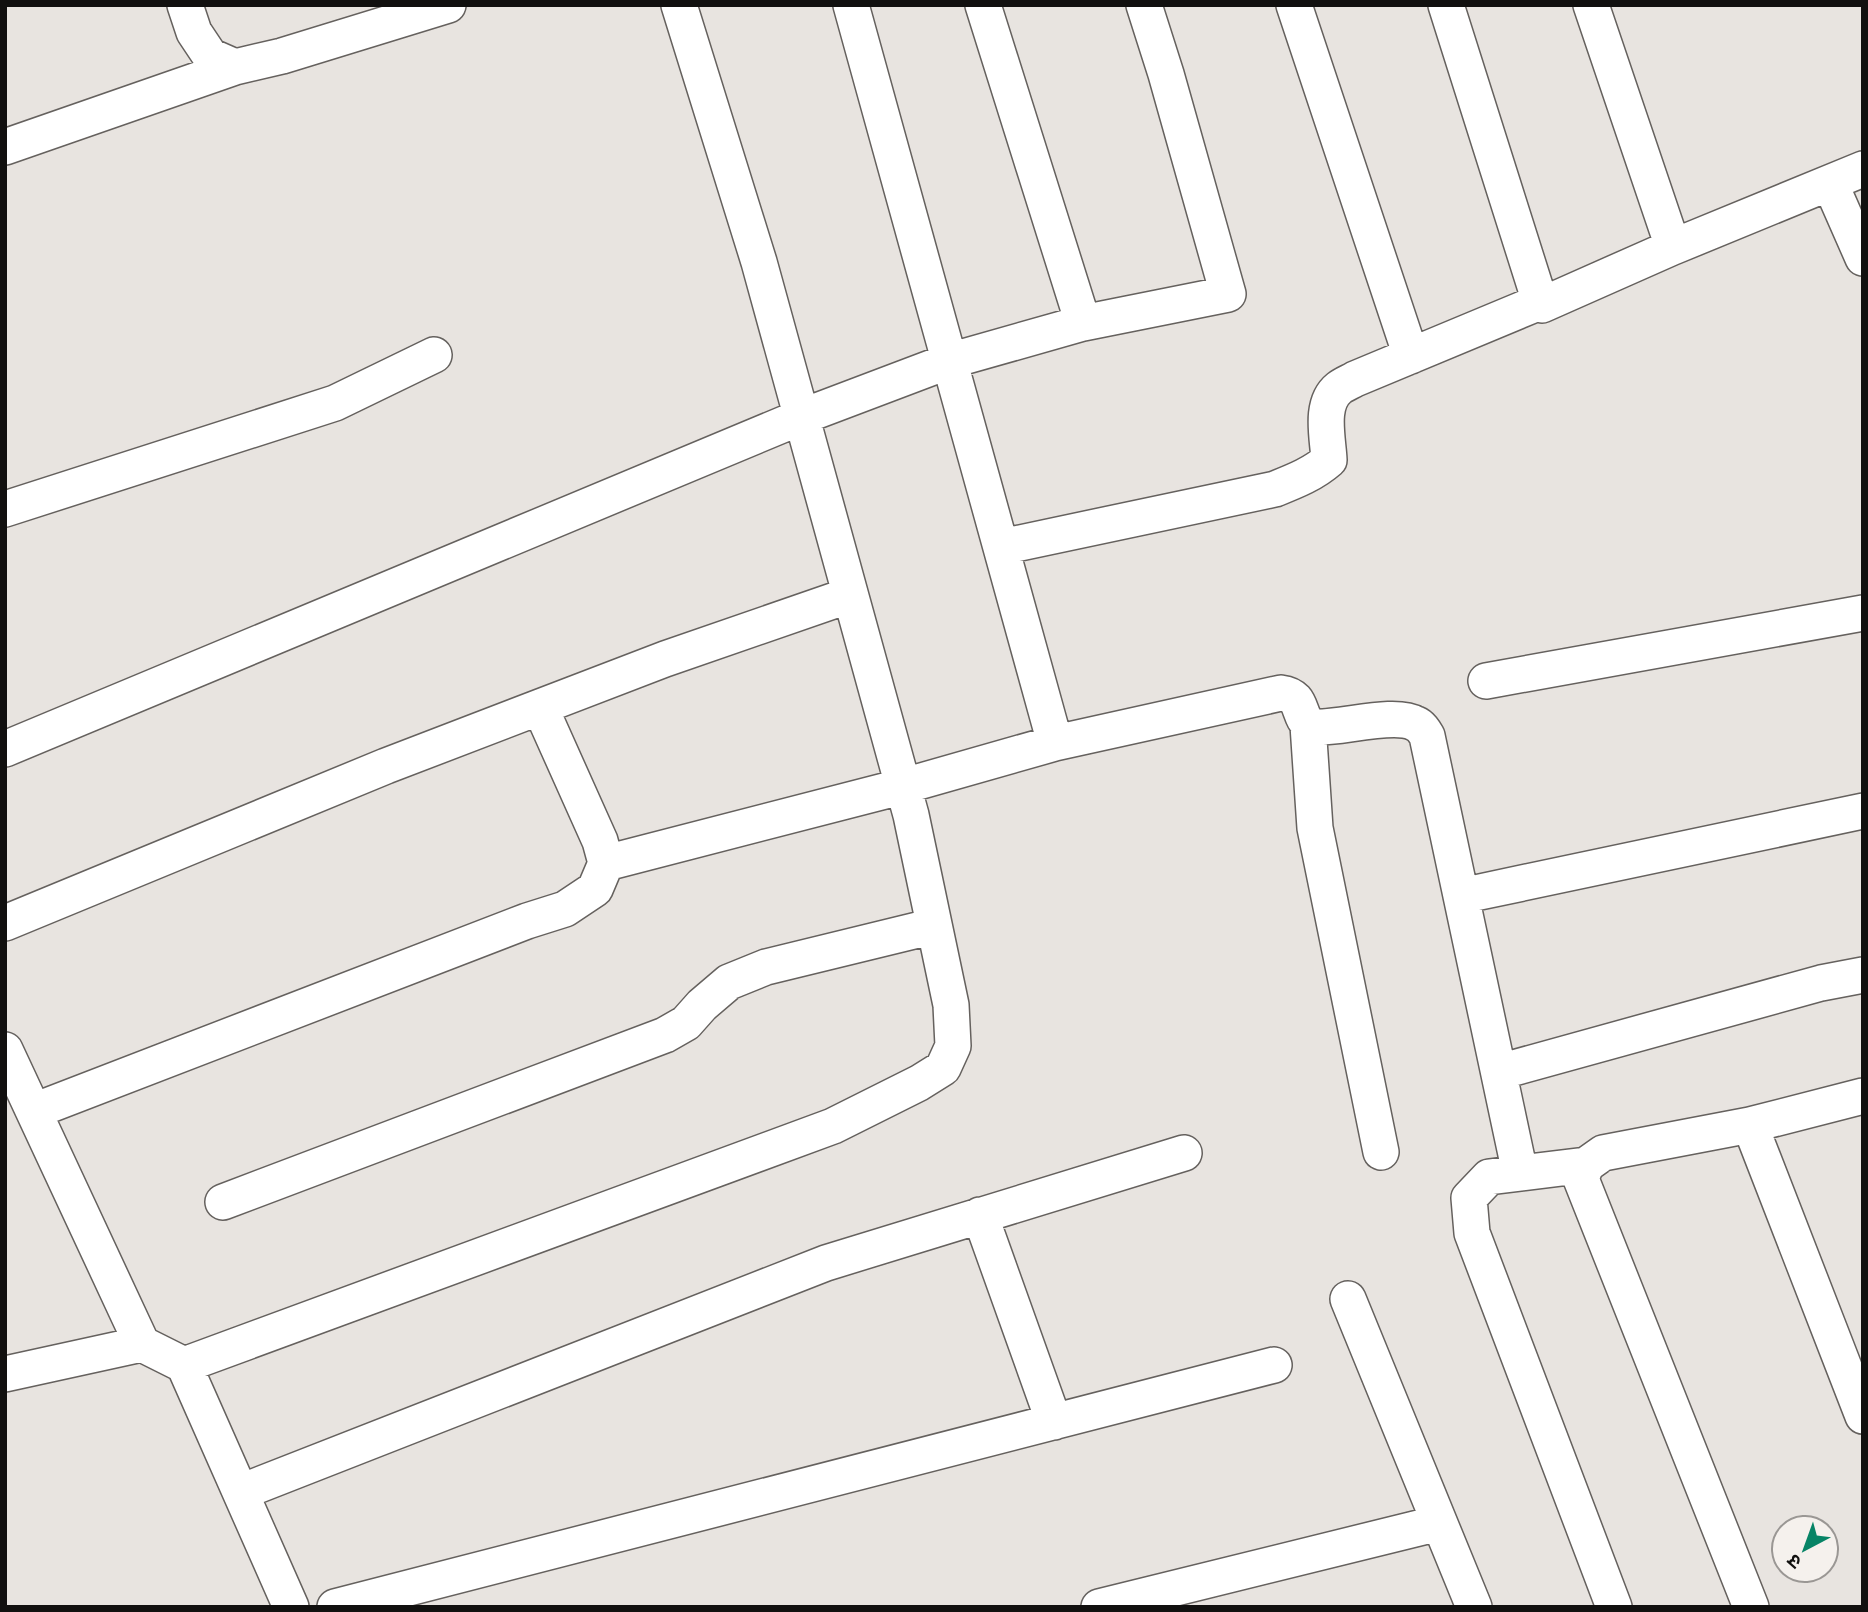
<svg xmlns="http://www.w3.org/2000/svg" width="1868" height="1612" font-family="'Zilla Slab','Noto Sans Devanagari',serif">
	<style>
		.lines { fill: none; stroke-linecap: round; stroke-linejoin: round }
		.street-casing { stroke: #65615e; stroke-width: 38 }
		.street { stroke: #fff; stroke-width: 35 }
	</style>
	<rect width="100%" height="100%" fill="#e8e4e0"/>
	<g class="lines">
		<g class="street-casing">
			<path id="street" d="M185,5L194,32L210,56L235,67L282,56L448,5
				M851,5L1055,743
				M983,5L1083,323
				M1294,5L1411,356
				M1446,5L1540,302
				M1591,5L1673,247
				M5,147L235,67
				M1830,183L1863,258
				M5,509L335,403L434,355
				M1001,547L1275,489C1295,481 1313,474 1329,460C1328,438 1319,404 1339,388C1344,384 1350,382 1355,379L1540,302L1542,305L1673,247L1863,169
				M1486,681L1863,613
				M1308,725L1315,828L1381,1152
				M5,749L801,417L949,361L1083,323L1228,294L1166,74L1144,5
				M606,863L904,786L1055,743L1281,693C1305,696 1296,715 1311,727C1337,730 1394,711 1416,724C1421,726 1424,731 1427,736L1520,1173
				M1461,896L1863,811
				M5,923L386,766L665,659L850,595
				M5,1050L142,1344L184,1365L291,1607
				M1499,1072L1821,983L1863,975
				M34,1111L527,921L565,909L595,889L606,863L600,841L540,707
				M1750,1125L1863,1416
				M1586,1165L1489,1177L1469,1198L1472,1233L1614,1607
				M223,1202L665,1035L686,1023L702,1005L729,982L766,967L934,926
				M980,1215L1054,1422
				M1348,1299L1474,1607
				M184,1365L833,1126L919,1083L943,1068L953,1046L951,1005L911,815L759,262L679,5
				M5,1374L142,1344
				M241,1492L826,1263L1184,1153
				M335,1607L1274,1365
				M1099,1607L1439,1523
				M1751,1607L1581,1179L1586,1165L1603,1153L1750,1125L1863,1096"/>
		</g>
		<use href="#street" class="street"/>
	</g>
	<rect width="1868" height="1612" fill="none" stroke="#11100f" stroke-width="14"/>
	<g transform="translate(1805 1549) rotate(221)"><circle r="33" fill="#f5f1ed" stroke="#9a9794" stroke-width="2"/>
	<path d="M0-5L12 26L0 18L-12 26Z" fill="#078466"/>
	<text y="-10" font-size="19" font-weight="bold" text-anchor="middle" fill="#11100f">उ</text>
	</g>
</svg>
